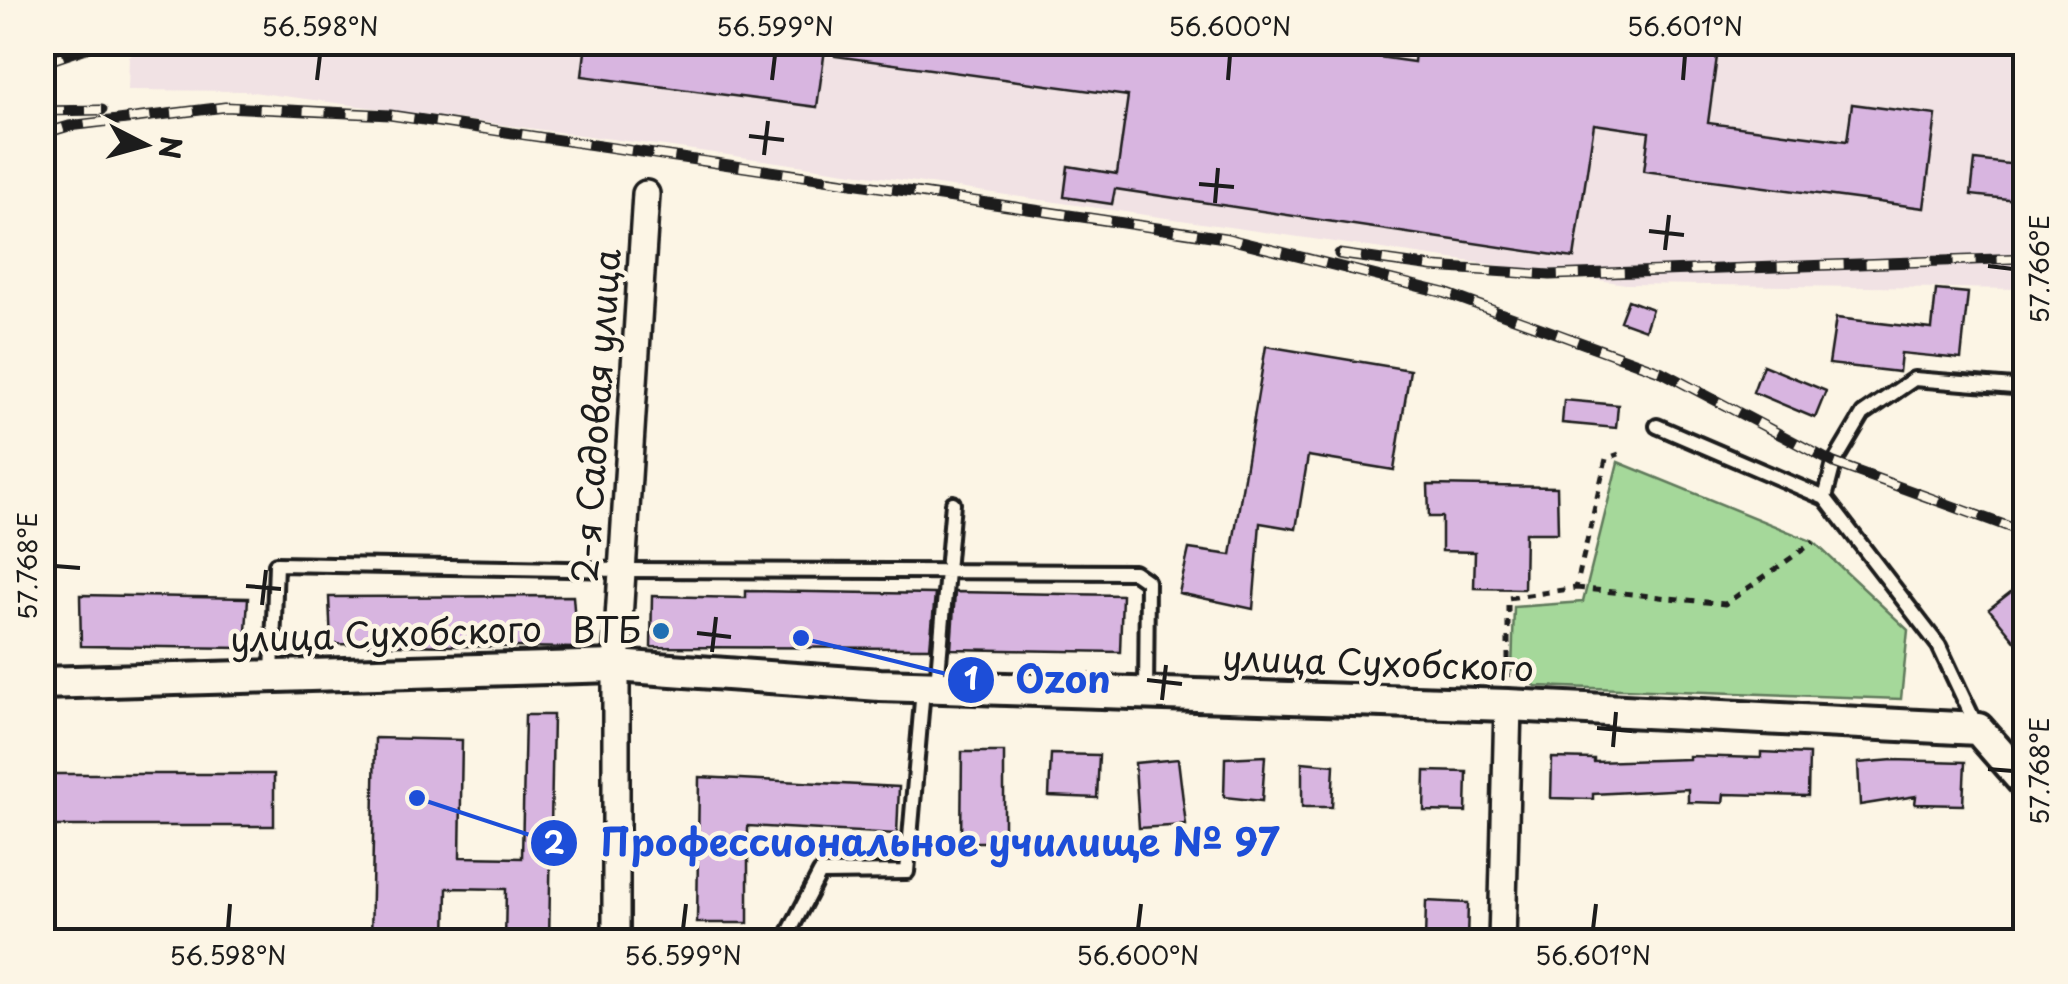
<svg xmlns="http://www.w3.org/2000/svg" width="2068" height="984" font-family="'Playpen Sans',sans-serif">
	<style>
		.built { fill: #f1e2e4 }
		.green { fill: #a5d89a; stroke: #607a5b; stroke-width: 2.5 }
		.building { fill: #d8b5e0; stroke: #1c1c1c; stroke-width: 2.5 }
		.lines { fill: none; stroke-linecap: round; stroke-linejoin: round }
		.service-casing { stroke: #1c1c1c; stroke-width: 20 }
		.minor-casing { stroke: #1c1c1c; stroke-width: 32 }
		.tertiary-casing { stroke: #1c1c1c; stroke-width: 38 }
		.path { stroke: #1c1c1c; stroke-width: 5; stroke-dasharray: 8 8; stroke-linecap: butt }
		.service { stroke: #fcf5e5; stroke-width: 12 }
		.minor { stroke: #fcf5e5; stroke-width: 25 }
		.tertiary { stroke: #fcf5e5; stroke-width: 30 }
		.rail-casing { stroke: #1c1c1c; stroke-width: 11 }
		.rail { stroke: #fcf5e5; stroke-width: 8; stroke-dasharray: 22; stroke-linecap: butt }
		.ticks { fill: none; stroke: #1c1c1c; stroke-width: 4 }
		.poi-dot { fill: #1f6fb2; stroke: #fcf5e5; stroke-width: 4 }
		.labels { text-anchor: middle; stroke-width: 9; stroke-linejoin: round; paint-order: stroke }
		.street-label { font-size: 35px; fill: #1c1c1c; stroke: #fcf5e5 }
		.poi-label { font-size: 35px; fill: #1c1c1c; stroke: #fcf5e5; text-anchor: end }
		.leader { fill: none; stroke: #1d4ed8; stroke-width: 4 }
		.callout-dot { fill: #1d4ed8; stroke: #fcf5e5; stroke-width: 4 }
		.mark-label { font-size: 30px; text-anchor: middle; font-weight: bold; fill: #fff }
		.callout-label { font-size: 38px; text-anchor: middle; font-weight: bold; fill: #1d4ed8; stroke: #fcf5e5; stroke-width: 9; stroke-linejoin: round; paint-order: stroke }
		.neatline { fill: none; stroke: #1c1c1c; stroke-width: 4 }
		.ticks-label { font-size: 25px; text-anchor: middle; fill: #1c1c1c }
	</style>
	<rect width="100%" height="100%" fill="#fcf5e5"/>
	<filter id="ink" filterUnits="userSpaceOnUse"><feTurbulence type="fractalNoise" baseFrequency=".01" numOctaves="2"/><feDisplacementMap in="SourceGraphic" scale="20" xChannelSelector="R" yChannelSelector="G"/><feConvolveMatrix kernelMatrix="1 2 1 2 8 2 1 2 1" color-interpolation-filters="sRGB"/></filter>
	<g filter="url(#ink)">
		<path class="built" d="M159,42L2025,43V289L1626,284L665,146L245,91L128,90L129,56Z"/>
		<path class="green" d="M1618,462L1814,542L1908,630L1901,699L1536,686L1512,671L1514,607L1583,602Z"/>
		<path class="building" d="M618,42H826L817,107L582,76L586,44L617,48Z
			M836,42H1274L1414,62L1416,42H1719L1708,123L1847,141L1852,104L1936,115L1924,208L1644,171L1649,132L1594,124L1574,258L1115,189L1112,204L1064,197L1068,166L1117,174L1128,96L835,56Z
			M1975,160L2026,166V201L1971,195Z
			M1936,290L1968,293L1961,359L1901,353L1899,372L1829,364L1836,318L1932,329Z
			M1628,300L1652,309L1645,330L1620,321Z
			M1266,346L1410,370L1394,470L1308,456L1296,529L1260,523L1253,609L1179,593L1189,549L1231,555Z
			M1763,365L1826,391L1815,418L1753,392Z
			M1564,400L1618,405L1616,428L1562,423Z
			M1428,485L1557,487L1558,533H1525L1524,589L1474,588L1475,552L1442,551V517H1429Z
			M2026,580V654L1989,609Z
			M746,591L935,594L930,648L651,647L652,596L746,598Z
			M955,592L1122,595L1120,652L951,649Z
			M80,595L248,598L245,648L81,646Z
			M573,596L577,648L331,644L329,597Z
			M525,715H553L549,942H505L506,889L447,888L446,942H371L375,738L462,740L460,857L522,858Z
			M962,752H1004V842H961Z
			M1761,752L1809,754L1808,796L1724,794L1723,803L1688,802V789L1593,794V799L1551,798L1552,758L1594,759V762L1689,759V756L1761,758Z
			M1051,754L1099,755L1097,798L1049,796Z
			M1265,756L1262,801L1224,797L1225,758Z
			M1178,759L1186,825L1139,828L1135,763Z
			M1893,760L1965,762L1963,805L1915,804L1916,796L1860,805L1858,763Z
			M1302,762L1334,765L1332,807H1302Z
			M1425,771L1467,772L1466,812L1424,811Z
			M42,774H274V826H42Z
			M699,777L899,787L897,834L748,826V923H697Z
			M1426,901L1468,903L1467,942H1425Z"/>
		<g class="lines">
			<g class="service-casing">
				<path id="service" d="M1657,426L1825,498
					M272,675L276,564L622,570L1134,572L1147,581L1146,693
					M937,685L953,503
					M1977,727L1939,646L1825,498L1834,463L1863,414L1914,379L2026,388
					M784,942L820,873L907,872L923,689"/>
			</g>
			<g class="minor-casing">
				<path id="minor" d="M616,942V666L646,194
					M1502,942L1508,705"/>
			</g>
			<g class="tertiary-casing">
				<path id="tertiary" d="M42,683L616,666L880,685L1508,705L1978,729L2026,784"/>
			</g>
			<path class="path" d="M1576,588L1725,604L1814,542
				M1508,677V598L1576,588L1606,459L1619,454"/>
			<use href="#service" class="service"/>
			<use href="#minor" class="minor"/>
			<use href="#tertiary" class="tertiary"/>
			<g class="rail-casing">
				<path id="rail" d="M42,63L104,42
					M42,111L102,110
					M42,134L69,126L225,107L390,115L1225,238L1445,293L1662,372L1834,463L2026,533
					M1339,254L1433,267L1550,275L2026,258"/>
			</g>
			<use href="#rail" class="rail"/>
		</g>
	</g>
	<path class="ticks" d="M317,80L320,55M772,80L775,55M1228,80L1230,55M1683,80L1685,55M749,136L784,140M764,155L768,121M1199,184L1234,187M1215,203L1218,168M1649,231L1684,235M1665,250L1669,215M1988,266L2013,269M55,566L80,568M246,586L281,589M262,605L266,570M697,633L731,637M712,652L716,617M1147,680L1182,684M1162,700L1166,665M1597,728L1632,731M1613,747L1616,712M1988,769L2013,771M228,929L230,904M683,929L686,904M1138,929L1141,904M1593,929L1596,904"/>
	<circle class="poi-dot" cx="661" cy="631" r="10"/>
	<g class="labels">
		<g class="street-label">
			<text transform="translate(597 416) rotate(-86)" y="12">2-я Садовая улица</text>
			<text transform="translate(386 635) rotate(-2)" y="12">улица Сухобского</text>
			<text transform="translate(1378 664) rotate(2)" y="12">улица Сухобского</text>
		</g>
		<g class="poi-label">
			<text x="641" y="643">ВТБ</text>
		</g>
	</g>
	<path class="leader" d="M801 638L971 680M417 798L554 843"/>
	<g class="callout-dot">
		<circle cx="801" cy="638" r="10"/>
		<circle cx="417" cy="798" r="10"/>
		<circle cx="971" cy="680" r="25"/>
		<circle cx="554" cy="843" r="25"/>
	</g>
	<g class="mark-label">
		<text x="971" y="690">1</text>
		<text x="554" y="854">2</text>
	</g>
	<g class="callout-label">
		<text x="1063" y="693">Ozon</text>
		<text x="940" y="856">Профессиональное училище № 97</text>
	</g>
	<rect width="2068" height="984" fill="none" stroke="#fcf5e5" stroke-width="110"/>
	<g transform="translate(145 145) rotate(96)" stroke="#fcf5e5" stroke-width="8" paint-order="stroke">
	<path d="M0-8L18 38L0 25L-18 38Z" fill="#1c1c1c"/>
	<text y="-15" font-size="28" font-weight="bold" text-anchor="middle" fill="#1c1c1c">N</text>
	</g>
	<rect x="55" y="55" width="1958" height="874" class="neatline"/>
	<g class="ticks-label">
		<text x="320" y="36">56.598°N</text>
		<text x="775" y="36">56.599°N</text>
		<text x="1230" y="36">56.600°N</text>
		<text x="1685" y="36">56.601°N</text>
		<text transform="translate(2040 269) rotate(-90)" y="9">57.766°E</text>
		<text transform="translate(28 566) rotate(-90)" y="9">57.768°E</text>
		<text transform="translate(2040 771) rotate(-90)" y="9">57.768°E</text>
		<text x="228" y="965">56.598°N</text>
		<text x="683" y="965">56.599°N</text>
		<text x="1138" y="965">56.600°N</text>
		<text x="1593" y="965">56.601°N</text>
	</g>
</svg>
